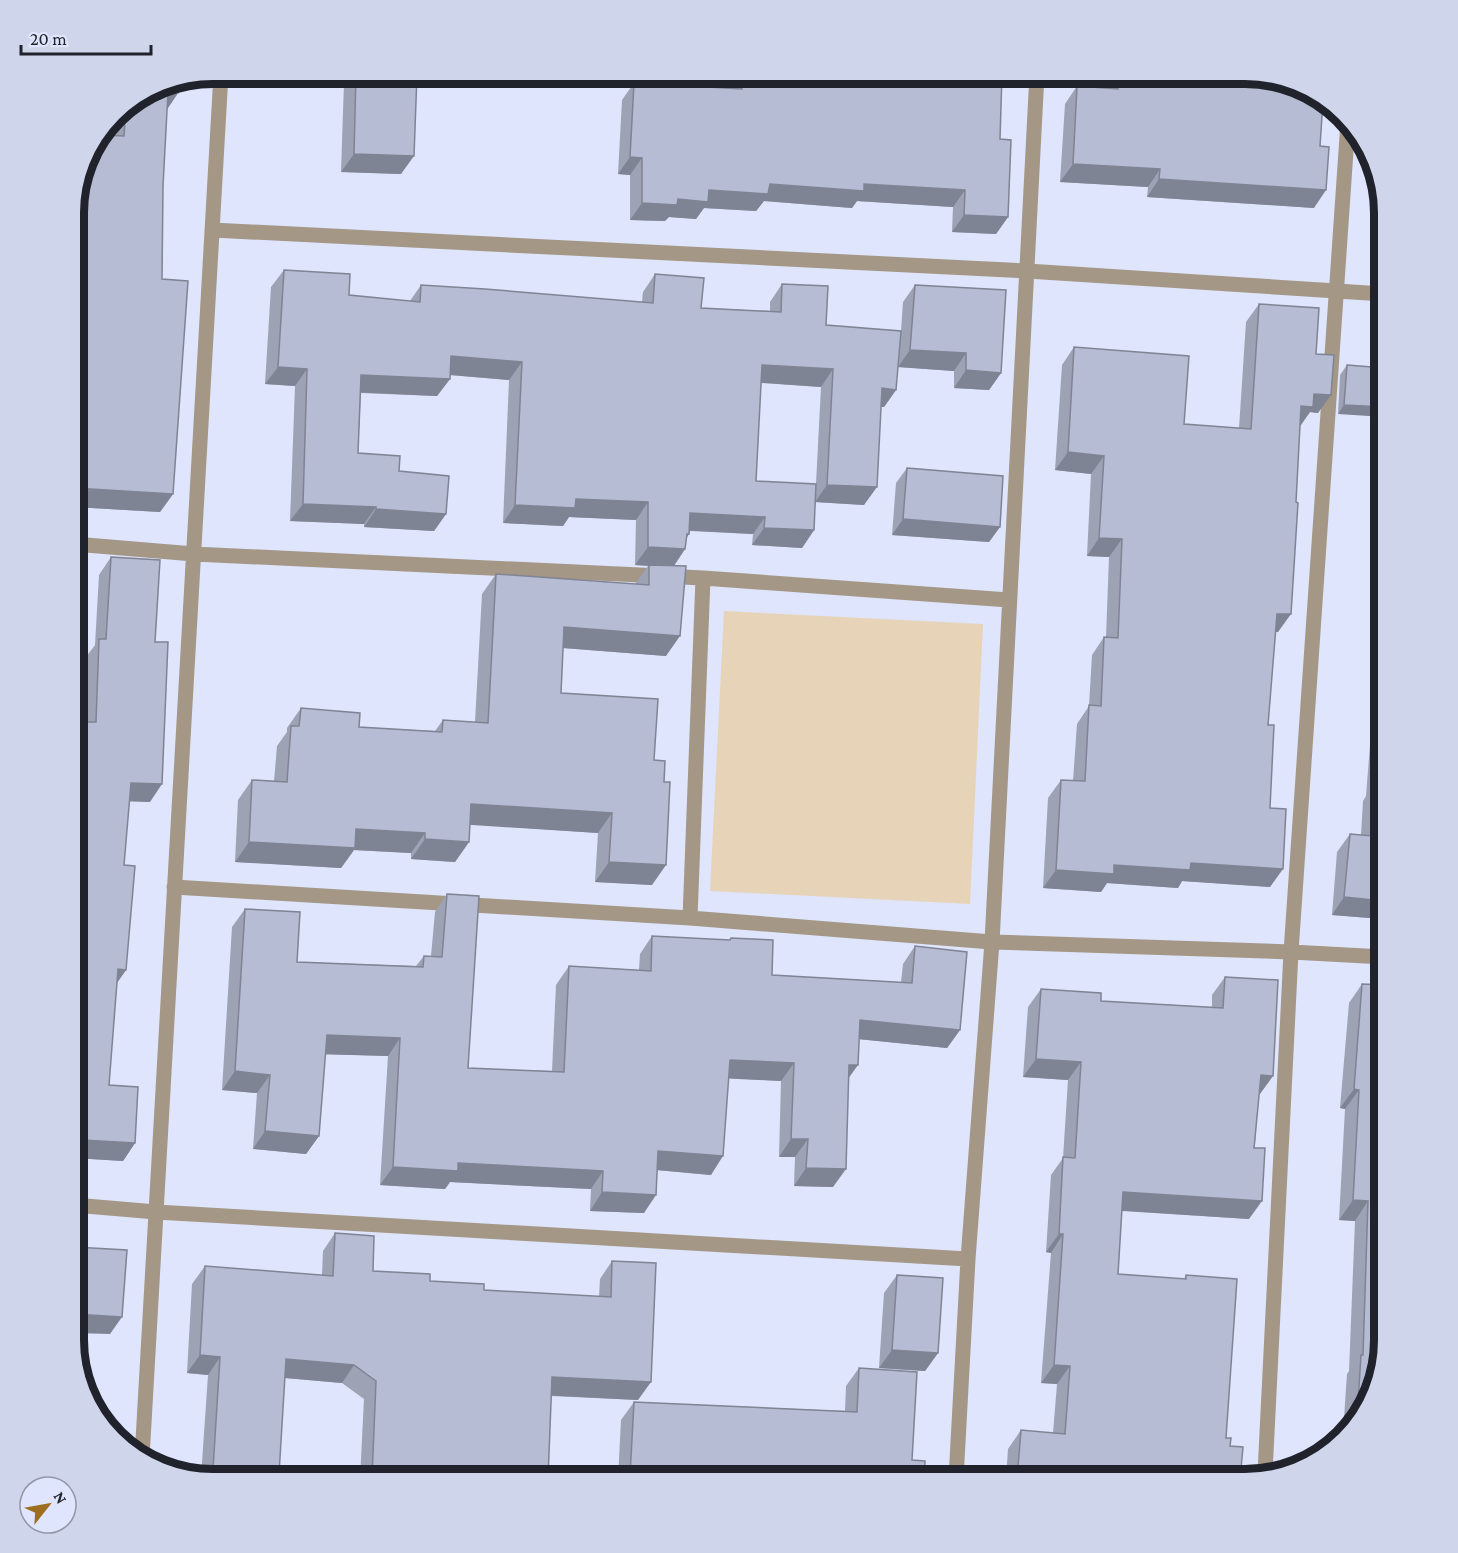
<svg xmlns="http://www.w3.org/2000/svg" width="1458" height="1553" font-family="'Crimson Pro',serif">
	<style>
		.green { fill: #e7d3b8 }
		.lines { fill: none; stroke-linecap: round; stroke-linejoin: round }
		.street { stroke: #a49786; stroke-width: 15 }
		.wall { fill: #9da2b5; fill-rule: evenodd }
		.shaded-wall { fill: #7f8494 }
		.building { fill: #b6bcd3; stroke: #7f8494; stroke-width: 1.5 }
		.rim { fill: none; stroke: #20232b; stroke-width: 8 }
	</style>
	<rect width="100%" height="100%" fill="#dee5fc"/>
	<path class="green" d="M724,611L983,624L970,904L710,891Z"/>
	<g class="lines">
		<path class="street" d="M212,230L1027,271L1384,294
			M74,544L194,554L703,578L1009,600
			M174,887L690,918L992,942L1291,952L1384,957
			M690,918L703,578
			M74,1205L156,1212L968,1259
			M142,1458L221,74
			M1265,1473L1291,952L1348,122
			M956,1479L968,1259L992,942L1037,74"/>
	</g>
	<path class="wall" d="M349,74H417L401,174L341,172L344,82Z
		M733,74H1002L1000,139L1008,217L996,234L952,232L953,207L857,201L852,208L764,201L756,211L704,208L696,219L669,217L665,221L630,220V175L618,174L622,100L634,83L732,88Z
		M1116,74H1254L1314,208L1147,197L1148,187L1060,182L1065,104L1077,86L1107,88V86Z
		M160,84L178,93L167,109L163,186L162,279L173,494L160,512L74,507V204L113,136L114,117L121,108Z
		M284,270L349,295L410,301L421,285L642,302L643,292L655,274L701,308L770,311V302L782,284L826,325L901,331L903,302L915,285L1001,373L989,390L954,388V371L898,367L896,390L884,407H881L864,505L815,502L814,530L802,548L752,545L753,534L690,531L689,534L686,538L685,549L674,566L666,656L563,648L561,693L654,760L652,885L595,882L598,833L470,824L469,842L455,862L411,859V853L354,850L341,868L235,862L238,800L252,780L274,781L277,746L287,732V728L301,708L359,727L435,731L443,720L475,722L482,594L496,574L635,584L648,566L635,565L636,520L569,517L563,526L503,523L509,380L450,375V379L437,396L361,393L358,453L399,471L446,514L434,531L364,527V524L290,521L295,386L265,384L271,287ZM761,383L821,387L816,484L756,481Z
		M1259,304L1316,354L1318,413L1310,412L1300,425L1278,632H1275L1268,725L1270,887L1182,881L1178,888L1107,883L1101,892L1043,888L1048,798L1061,780L1073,781L1077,724L1089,706L1092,655L1104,637H1106L1109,557L1087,556L1091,474L1055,470L1062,365L1074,347L1184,424L1239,428L1246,322Z
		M1347,365L1384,368L1338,414L1340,375Z
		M907,468L1000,527L989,542L892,535L896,483Z
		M111,557L155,642L150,802L129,801L124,865L126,970L117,983L109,1085L135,1143L123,1161L74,1158V722H84L86,657L95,645L99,575Z
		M1384,714V915L1382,919L1332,915L1337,852L1350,834L1361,835L1363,801L1366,796L1370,745L1382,727H1383Z
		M447,894L468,1068L552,1071L556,985L569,966L639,970L640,954L652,936L729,940L731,938L772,975L901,982L903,964L915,946L960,1030L947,1048L859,1039L849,1078L833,1187L794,1186L795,1157H779L781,1081L729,1078L711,1175L657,1170L644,1213L590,1211L591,1189L450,1182L445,1189L380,1185L388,1056L325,1054L319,1136L306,1154L253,1149L257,1093L222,1090L232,927L245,909L297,962L416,966L424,956H431L435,912Z
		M1225,977L1260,1094H1259L1249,1219L1122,1211L1118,1274L1184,1279L1186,1275L1226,1438L1230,1446L1240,1479H1006L1008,1449L1021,1430L1053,1433L1057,1384L1041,1383L1051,1253L1046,1252L1051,1175L1063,1158L1068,1080L1023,1077L1028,1007L1041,989L1101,1001L1212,1007V995Z
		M1362,984L1384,985L1370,1401L1339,1439L1343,1433L1347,1374L1349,1371L1355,1221L1339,1220L1345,1109L1340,1108L1349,1003Z
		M335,1233L373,1271L430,1281L484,1290L599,1297L600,1279L612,1261L638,1400L551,1396L548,1479H360L364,1399L342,1383L285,1378L213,1479L201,1477L208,1375L187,1373L192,1284L205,1266L322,1275L323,1251Z
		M897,1275L938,1353L925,1371L879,1368L884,1293Z
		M859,1368L924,1479H618L621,1420L634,1402L845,1411L846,1386Z"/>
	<path class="shaded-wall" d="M168,92L178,93L166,111Z
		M354,154L414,156L401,174L341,172Z
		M630,157L642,158L630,175L618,174Z
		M1073,164L1160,169L1148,187L1060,182Z
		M1159,179L1326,190L1314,208L1147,197Z
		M770,184H864L965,190L953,207L857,201L852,208L764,201L756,211L704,208L696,219L669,217L665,221L630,220L642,203L678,199L709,190Z
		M964,215L1008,217L996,234L952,232Z
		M910,350L966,353L954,371L898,367Z
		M451,356L522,362L509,380L439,374Z
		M762,365L833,369L821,387L750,382Z
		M278,367L307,369L295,386L265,384Z
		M966,370L1001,373L989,390L954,388Z
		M361,375L450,379L437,396L349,392Z
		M882,388L896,390L884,407L870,406Z
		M1314,394L1331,395L1318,413L1310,412L1301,425L1289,424L1301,406Z
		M1344,405L1384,407V417L1338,414Z
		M1068,452L1104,456L1091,474L1055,470Z
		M827,485L877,487L864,505L815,502Z
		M74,488L173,494L160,512L74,507Z
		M576,499L648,502L636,520L569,517L563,526L503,523L515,505Z
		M303,504L376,507L364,524L290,521Z
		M376,509L446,514L434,531L364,527Z
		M690,513L765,517L753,534L678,530Z
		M903,519L1000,527L989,542L892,535Z
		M764,528L814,530L802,548L752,545Z
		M687,534H689L679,549H685L673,567L635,565L648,547Z
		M1099,538L1122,539L1109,557L1087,556Z
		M1277,614H1291L1278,632H1264Z
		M564,627L680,636L666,656L550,647Z
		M131,783L162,784L150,802L118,801Z
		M471,804L612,813L598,833L457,824Z
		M356,829L425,833L411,853L354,850L341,868L235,862L249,842Z
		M425,839L469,842L455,862L411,859Z
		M609,862L666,865L652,885L595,882Z
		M1191,863L1283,869L1270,887L1182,881L1178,888L1107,883L1101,892L1043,888L1056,870L1114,865Z
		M1344,897L1384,901V915L1382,919L1332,915Z
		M118,969L126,970L114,987Z
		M860,1020L960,1030L947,1048L847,1038Z
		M327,1035L400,1038L388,1056L314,1054Z
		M1036,1059L1081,1062L1068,1080L1023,1077Z
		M730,1060L794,1063L781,1081L717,1078Z
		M849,1065H858L845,1083Z
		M235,1071L270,1075L257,1093L222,1090Z
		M1261,1075L1273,1076L1260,1094L1248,1093Z
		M1354,1089L1359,1090L1345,1109L1340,1108Z
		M265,1131L319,1136L306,1154L253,1149Z
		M74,1135H82L74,1147Z
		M791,1139H808L795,1157H779Z
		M82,1140L135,1143L123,1161L74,1158V1151Z
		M658,1151L723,1156L711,1175L645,1169Z
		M458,1163L603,1171L591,1189L450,1182L445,1189L380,1185L393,1167Z
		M806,1168L846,1169L833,1187L794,1186Z
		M602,1192L656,1195L644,1213L590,1211Z
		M1123,1192L1262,1201L1249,1219L1111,1210Z
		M1353,1200L1368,1201L1355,1221L1339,1220Z
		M1059,1234H1063L1051,1253L1046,1252Z
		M74,1314L122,1317L110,1334L74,1333Z
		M892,1350L938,1353L925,1371L879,1368Z
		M200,1355L220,1357L208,1375L187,1373Z
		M286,1359L354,1365L342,1383L274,1377Z
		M1054,1365L1070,1366L1057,1384L1041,1383Z
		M552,1377L651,1382L638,1400L540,1395Z
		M213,1469L279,1474L275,1479H213L207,1478Z
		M630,1476L642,1477L640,1479H628Z
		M372,1478L405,1479H371Z"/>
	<path class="building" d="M356,74H417L414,156L354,154Z
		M743,74H1002L1000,139L1011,140L1008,217L964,215L965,190L864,184V191L770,184L768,194L709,190L708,202L678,199L677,205L642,203V158L630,157L634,83L742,89Z
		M1119,74H1254L1307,88L1323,101L1320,146L1329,147L1326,190L1159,179L1160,169L1073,164L1077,86L1118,89Z
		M179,80L178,93L168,92L163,186L162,279L188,281L173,494L74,488V204L88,152L100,135L124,136L126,105L160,84Z
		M284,270L350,274L349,295L420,302L421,285L485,289L653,303L655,274L704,278L701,308L781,312L782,284L828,286L826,325L901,331L896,390L882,388L877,487L827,485L833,369L762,365L756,481L816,484L814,530L764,528L765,517L690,513L689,534H687L685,549L648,547V502L576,499L575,508L515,505L522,362L451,356L450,379L361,375L358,453L400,456L399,471L449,476L446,514L376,509V507L303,504L307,369L278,367Z
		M915,285L1006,290L1001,373L966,370V353L910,350Z
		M1259,304L1319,308L1316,354L1334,355L1331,395L1314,394L1313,407L1301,406L1296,502L1298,503L1291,614H1277L1268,725H1274L1270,808L1286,809L1283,869L1191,863L1190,870L1114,865V874L1056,870L1061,780L1085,781L1089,705L1101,706L1104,637L1118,638L1122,539L1099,538L1104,456L1068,452L1074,347L1189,356L1184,424L1251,429Z
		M1347,365L1384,368V407L1344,405Z
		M907,468L1003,476L1000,527L903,519Z
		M111,557L160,560L155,642H168L162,784L131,783L124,865L135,866L126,970L118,969L109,1085L138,1087L135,1143L82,1140V1135H74V902L77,851H74V722H96L99,639H106Z
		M649,565L686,566L680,636L564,627L561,693L658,699L654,760L665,761L664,782H670L666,865L609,862L612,813L471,804L469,842L425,839V833L356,829L355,848L249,842L252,780L287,782L291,726H299L301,708L360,713L359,727L442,732L443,720L488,723L496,574L649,585Z
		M1382,727H1384V901L1344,897L1350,834L1373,836L1375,783H1378Z
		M447,894L479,896L468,1068L564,1072L569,966L651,971L652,936L730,940L731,938L773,940L772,975L912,983L915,946L967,952L960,1030L860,1020L858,1065H849L846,1169L806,1168L808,1139H791L794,1063L730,1060L723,1156L658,1151L656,1195L602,1192L603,1171L458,1163V1171L393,1167L400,1038L327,1035L319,1136L265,1131L270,1075L235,1071L245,909L300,912L297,962L423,967L424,956L442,957Z
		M1225,977L1278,980L1273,1076L1261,1075L1254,1148H1265L1262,1201L1123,1192L1118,1274L1186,1279V1275L1237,1279L1226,1438H1231L1230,1446L1243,1447L1240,1479H1017L1021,1430L1065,1434L1070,1366L1054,1365L1063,1234H1059L1063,1157L1075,1158L1081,1062L1036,1059L1041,989L1101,993V1001L1223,1008Z
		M1362,984L1384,985V1340L1370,1401L1357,1418L1361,1355H1363L1368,1201L1353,1200L1359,1090L1354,1089Z
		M335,1233L374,1236L373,1271L430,1274V1281L484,1284V1290L611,1297L612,1261L656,1263L651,1382L552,1377L548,1479H405L372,1478L376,1381L354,1365L286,1359L279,1474L213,1469L220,1357L200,1355L205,1266L333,1276Z
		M74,1247L127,1250L122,1317L74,1314Z
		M897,1275L943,1278L938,1353L892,1350Z
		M859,1368L917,1372L912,1460L925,1461L924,1479H642V1477L630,1476L634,1402L857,1412Z"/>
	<path d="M0 0H1458V1553H0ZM213 84H1245A129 129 0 0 1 1374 213V1340A129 129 0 0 1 1245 1469H213A129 129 0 0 1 84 1340V213A129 129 0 0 1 213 84Z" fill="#cfd5eb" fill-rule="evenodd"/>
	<path class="rim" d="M213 84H1245A129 129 0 0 1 1374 213V1340A129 129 0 0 1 1245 1469H213A129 129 0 0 1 84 1340V213A129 129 0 0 1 213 84Z"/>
	<g transform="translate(48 1505) rotate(59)"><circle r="28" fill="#dee5fc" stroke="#9297a8" stroke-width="1.5"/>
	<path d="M0-4.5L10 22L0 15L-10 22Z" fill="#9d6e20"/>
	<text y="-9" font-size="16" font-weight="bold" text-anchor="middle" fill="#20232b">N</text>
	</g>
	<path d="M21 45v9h130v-9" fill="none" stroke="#20232b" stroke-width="3"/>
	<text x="30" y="45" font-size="18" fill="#20232b" stroke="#dee5fc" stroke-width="4.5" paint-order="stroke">20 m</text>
</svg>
